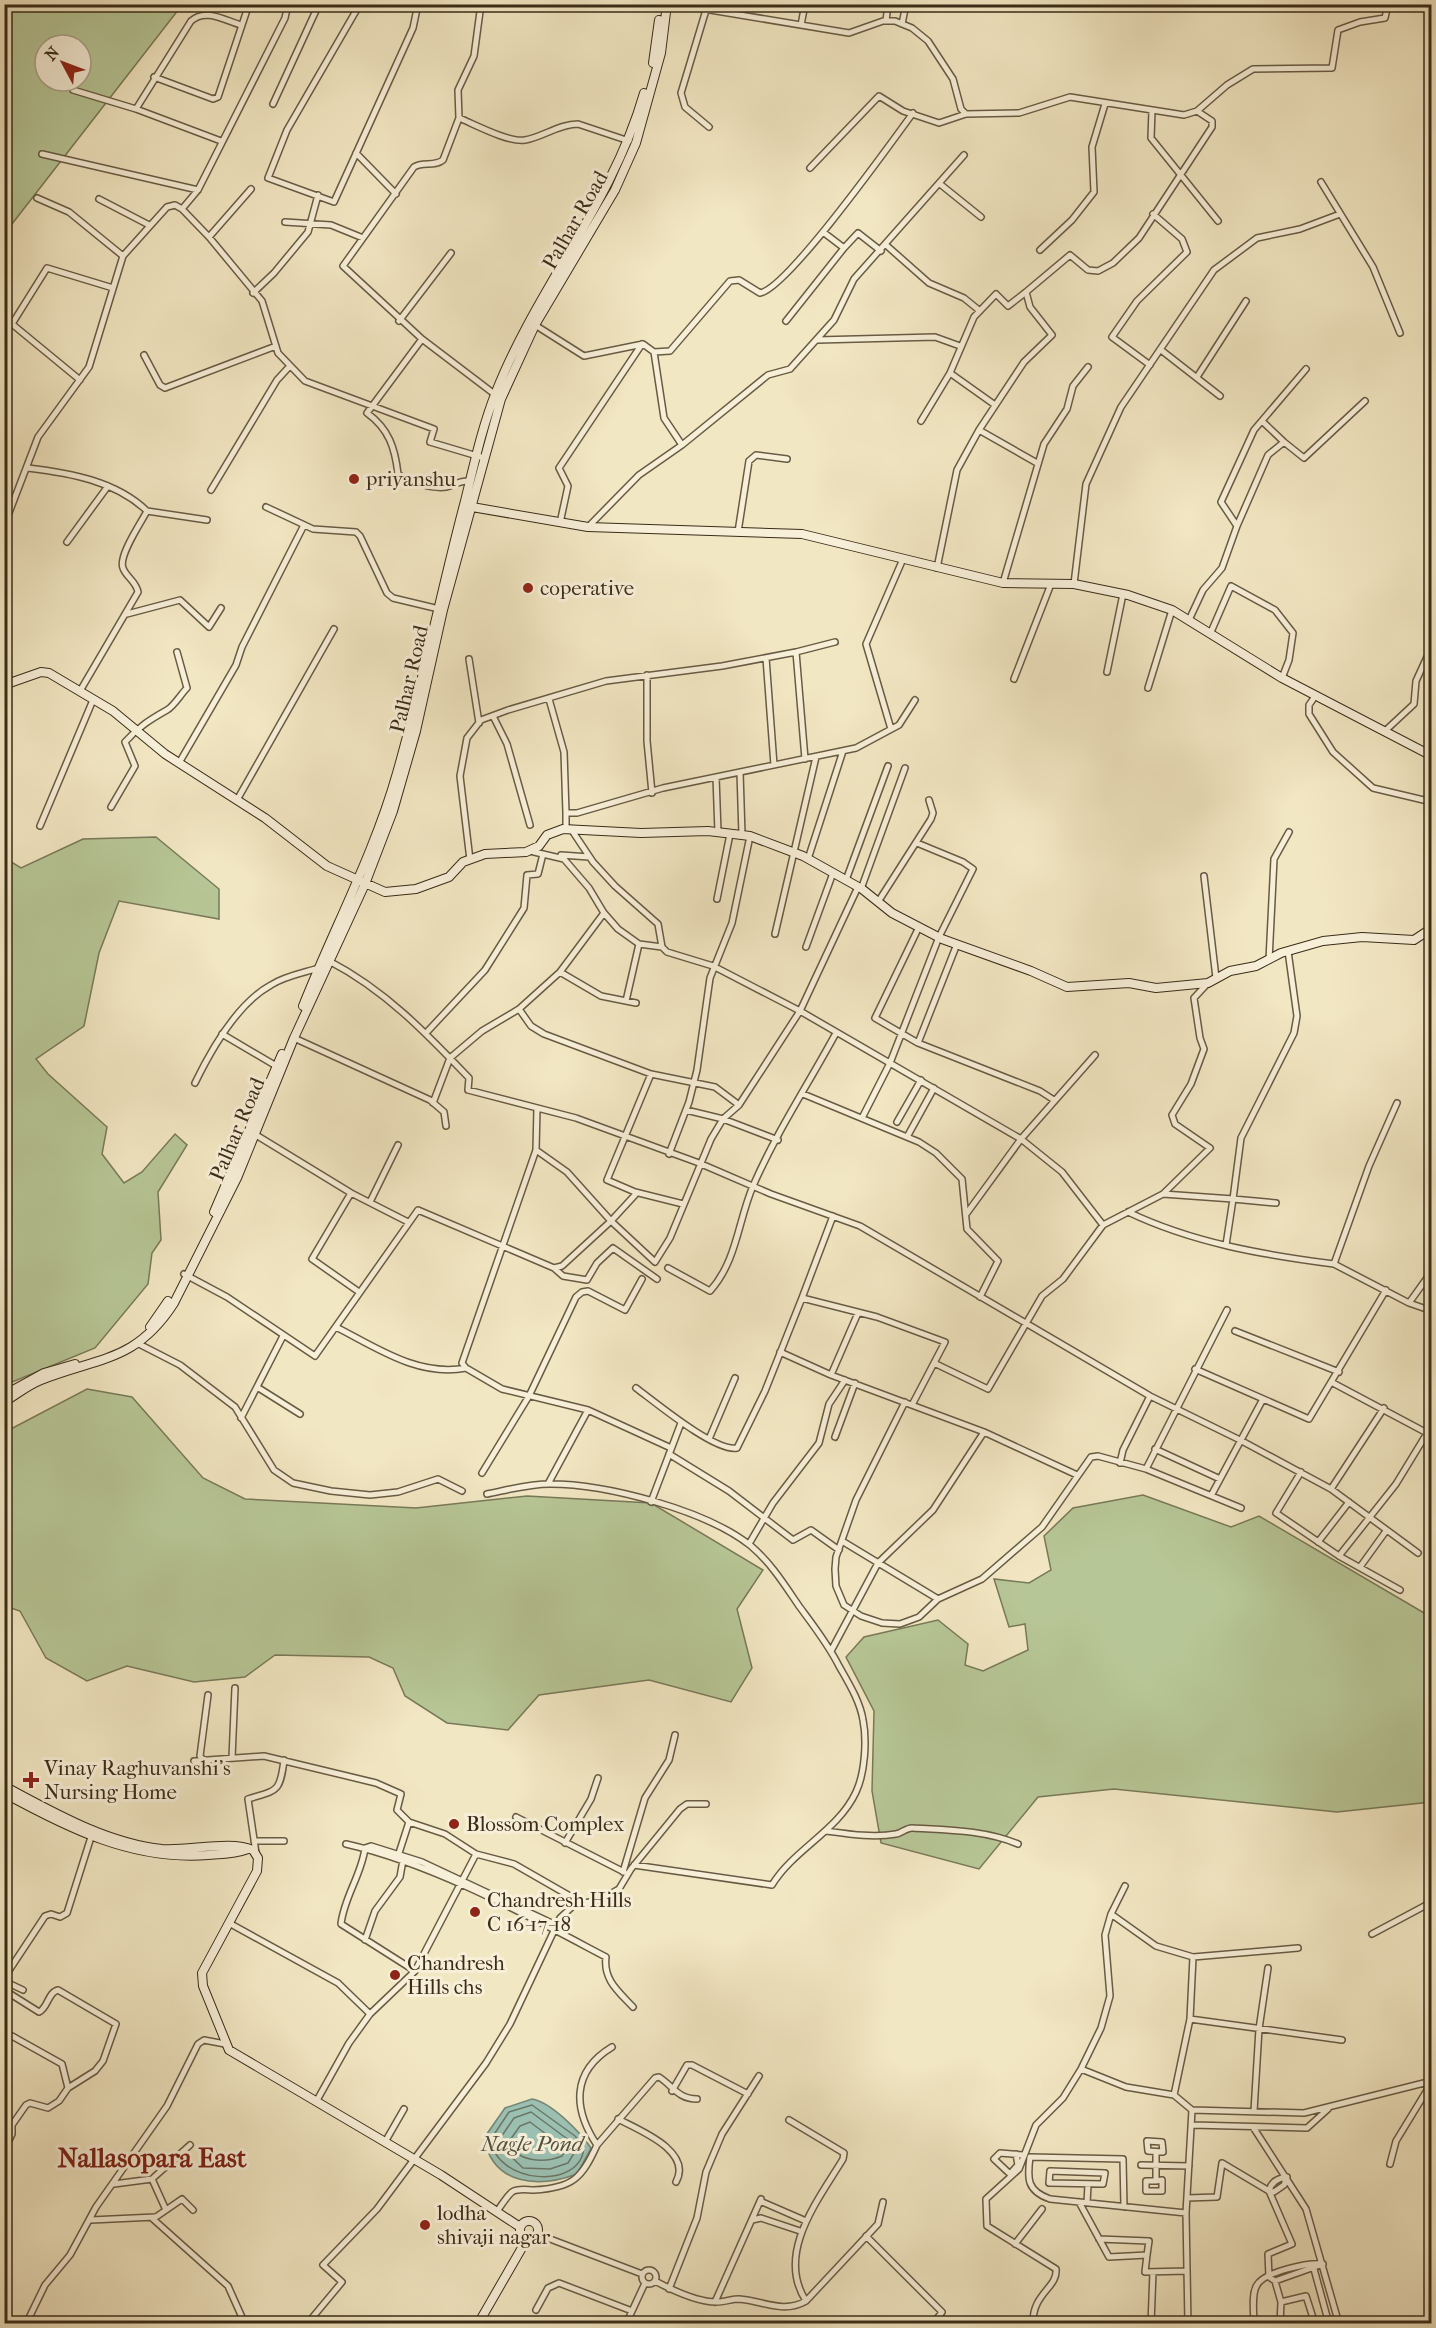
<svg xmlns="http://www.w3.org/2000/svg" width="1436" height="2328" font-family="'IM FELL French Canon',serif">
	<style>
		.green { fill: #b7c696; stroke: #787958; stroke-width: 1.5; fill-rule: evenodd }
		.water { fill: #9bc0b2; stroke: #748575; stroke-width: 1.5 }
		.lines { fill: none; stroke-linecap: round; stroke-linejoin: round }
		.shore { stroke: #6a7666; stroke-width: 1.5 }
		.street-casing { stroke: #685b44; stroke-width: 8 }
		.secondary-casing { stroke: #3a2c19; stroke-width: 10 }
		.street { stroke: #f7efd8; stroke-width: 5 }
		.secondary { stroke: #f7efd8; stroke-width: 8 }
		.poi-dot { fill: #8f2418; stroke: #f7efd8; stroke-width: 2 }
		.labels { text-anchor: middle; stroke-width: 6; stroke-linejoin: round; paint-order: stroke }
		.street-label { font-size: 21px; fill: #3a2c19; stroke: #f7efd8 }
		.poi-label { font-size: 21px; fill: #3a2c19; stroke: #f7efd8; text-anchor: start }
		.water-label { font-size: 22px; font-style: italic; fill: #52513f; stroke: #f7efd8 }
		.district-label { font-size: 27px; font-weight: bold; fill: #7a1f14; stroke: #f7efd8 }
	</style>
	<rect width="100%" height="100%" fill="#f2e7c3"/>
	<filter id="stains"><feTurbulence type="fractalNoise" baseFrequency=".00333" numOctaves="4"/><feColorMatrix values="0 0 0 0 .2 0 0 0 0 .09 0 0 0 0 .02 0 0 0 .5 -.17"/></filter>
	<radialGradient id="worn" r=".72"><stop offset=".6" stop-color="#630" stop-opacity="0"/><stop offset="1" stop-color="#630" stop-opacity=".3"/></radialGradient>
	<path class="green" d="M5,5H182L5,233ZM45,45H81V81H45Z
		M156,837L219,889V919L119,901L99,953L84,1026L36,1059L48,1074L107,1127L102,1154L124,1183L142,1172L175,1134L187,1145L158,1192L161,1240L152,1253L148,1284L95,1348L5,1385V858L21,868L83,839Z
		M87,1389L132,1397L203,1478L245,1499L416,1508L527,1496L651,1503L763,1570L737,1609L752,1668L731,1702L649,1680L539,1695L508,1730L447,1723L405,1696L393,1668L369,1657L275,1655L245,1677L194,1682L127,1666L87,1681L46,1658L20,1611L5,1606V1432Z
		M1143,1495L1231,1527L1259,1516L1431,1617V1802L1337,1812L1114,1789L1038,1797L979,1869L881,1843L872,1791L874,1711L846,1657L864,1637L938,1620L968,1644L965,1665L983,1671L1028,1650L1025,1624L1009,1627L994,1579L1029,1583L1051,1570L1044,1536L1073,1508Z"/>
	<path class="water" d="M532,2099C551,2102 580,2132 591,2148L577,2174C539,2188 493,2186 484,2138L505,2108Z"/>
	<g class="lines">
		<path class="shore" d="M532,2105L575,2136L584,2147C581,2192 494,2183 491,2139L509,2112Z
			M531,2112L570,2141L576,2150L568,2163L550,2169L523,2168L499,2145V2140L514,2118Z
			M530,2122L563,2147L565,2151L562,2156C545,2163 514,2163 510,2140L520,2126Z"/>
		<g class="street-casing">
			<path id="street" d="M288,4L285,18L198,190L182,209L209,237L262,301L278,353L305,381L434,429L430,442L484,458
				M360,4L287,130L268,178L334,202L413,28L418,4
				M674,4L849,33L883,21H895L912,28L928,41L953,79L961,109L966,114
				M706,10L681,93L685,107L709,127
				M886,21L888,4
				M902,24L906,4
				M801,25L805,4
				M154,77L213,99L218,97L249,4
				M73,90L136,109L221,141
				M273,104L319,4
				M136,109L191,21C205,8 224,20 241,25
				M1152,110L1151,138L1218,221
				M459,118C474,124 509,143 525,140C543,137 559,124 578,124L629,141
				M356,153L396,194
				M42,154L198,190
				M810,168L879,96L903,111L939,123L966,114L1019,113L1070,97L1184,115L1197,111L1227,85L1253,69L1332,68L1338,30L1360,22L1385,18L1388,4
				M1321,182L1373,267L1400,333
				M940,184L981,217
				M37,198L69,212L123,256L167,207L175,205L182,209
				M99,199L149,225
				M285,222L331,225L363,238
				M823,232L844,248L858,233L881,251
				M209,237L251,189
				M886,245L929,283L964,298L980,311
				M1040,250L1072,220L1094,192L1092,147L1105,104
				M253,293L274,273L308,232L318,195
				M399,321L451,253
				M786,321L844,248
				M535,325L584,356L643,344L654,352L670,351L730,281L739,280L760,293C787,289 891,143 913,113
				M422,339L343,266L414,167C422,161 435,167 443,160L459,118L458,90L474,56L481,4
				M817,340L935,337L960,346
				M1161,350L1220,396
				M654,352L664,418L682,445
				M144,355L160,385L165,388L276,346
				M1150,365L1112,337L1137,301L1187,252L1182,239L1153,214
				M950,373L995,405
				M1197,377L1246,301
				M80,380L12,324L47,268L113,288
				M921,421L950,373L974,317L996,294L1008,306L1026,292
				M1263,422L1284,442
				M1037,463L979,430L1024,362L1052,335L1030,307L1026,292L1070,255L1088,270L1098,271L1113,263L1139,238L1212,127V121L1197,111
				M28,468C70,473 116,481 147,511C141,523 118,556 123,568C126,577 136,581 138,592L80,691
				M470,481C460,480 455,485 446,487C433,489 408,482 398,474C395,448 389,429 367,413L422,339L497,396
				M211,490L277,380L289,367
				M266,507L313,529L356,532L360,536L387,593L393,598L439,609
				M147,511L207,520
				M560,523L568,486L559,468L642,344
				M4,526L38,437L89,367L123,256
				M1237,526L1268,455L1284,442L1304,458L1365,401
				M588,527L639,475L682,445L768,375L790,369L834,320L854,279L964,155
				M738,532L749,461L756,455L787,459
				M67,542L108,486
				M937,568L957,470L979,430
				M1003,583L1044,444L1067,409L1073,386L1088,367
				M1074,584L1086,484L1121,407L1214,270L1257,238L1300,229L1340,214
				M127,614L180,600L209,627L221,608
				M1189,620L1203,590L1222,568L1237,526L1221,502L1254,430L1306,369
				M1211,632L1231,586L1275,610L1293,633L1289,660L1282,678
				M796,652L805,759
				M766,658L774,765
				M469,659L479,723
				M1107,672L1123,594
				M647,675V741L652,793
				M1014,679L1051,584
				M1148,688L1172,610
				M1316,695L1309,705V714L1333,752L1373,788L1432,802
				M549,699L564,752L566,813
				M493,716L507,744L530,825
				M891,729L866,644L903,559
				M1385,731L1414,704L1416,681L1432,646
				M179,763L236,665L242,647L304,525
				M740,772L742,835
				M716,777L718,832
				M237,800L334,629
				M111,807L135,766L125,742C138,727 151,719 167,710C174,706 181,694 187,688L177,652
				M40,826L93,700
				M566,829V813H577L663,788L856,748L899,725L915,700
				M571,829L593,862L615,886L658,924L662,947L667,952L713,966L800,1011L1021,1139L1062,1172L1103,1225
				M561,855L589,857
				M808,859L843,751
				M470,860L460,776L467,738L481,720L508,710L606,681L722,666L796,652L835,642
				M1204,876L1216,978
				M846,880L888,766
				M861,889L905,768
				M717,899L730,834
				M878,902L931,819L933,813L929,800
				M604,913L618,929L639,944L626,1001
				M919,927L875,1018L918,1043L1040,1091L1054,1100
				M775,934L816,757
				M639,944L662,947
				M806,947L833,873
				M1269,960L1274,859L1289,832
				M329,961C385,990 426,1033 469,1078L468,1090L576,1118L699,1163L771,1194L860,1226L1150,1396L1240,1440L1331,1489L1418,1553
				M560,972L601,996L636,1003
				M519,1009L531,1026L544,1034L651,1074L715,1087L739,1105
				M426,1033L485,970L524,908L527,875L538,874L543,854
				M222,1034L278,1067
				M294,1038L430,1100L444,1112L446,1126
				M918,1043L957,944
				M195,1083C211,1050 238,1003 271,985C285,976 303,973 319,968
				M803,1094L919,1142L936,1153L962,1179L967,1229L998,1261L980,1297
				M433,1103L450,1058L482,1031L519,1009L560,972L604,913L589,888L564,859L530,851
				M537,1108L536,1150L462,1363L466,1368L502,1389L588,1410L671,1448
				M686,1110L723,1119L778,1140
				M862,1118L890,1063L939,937L973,869L963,862L917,843
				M897,1122L921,1080
				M256,1135L351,1193L408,1222
				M907,1137L934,1088
				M536,1150L567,1172L611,1221L655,1262L670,1238L711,1139L723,1119L739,1105L800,1011L858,887
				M669,1154L689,1102L697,1070L710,978L732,923L750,836
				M635,1192L683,1204
				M351,1193L312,1259L359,1292
				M1163,1194L1233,1199L1241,1138L1294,1033L1297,1016L1288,951
				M370,1202L398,1145
				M1128,1212C1193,1243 1264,1255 1334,1264L1369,1166L1397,1103
				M967,1213L1021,1139L1095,1055
				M1226,1245L1233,1199L1276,1203
				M1334,1264L1409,1303L1432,1271
				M554,1268L563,1276L587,1280L597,1263L613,1248L657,1279
				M668,1268L710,1291C737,1261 738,1221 753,1186C776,1133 809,1083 836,1033
				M184,1274L227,1297L315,1356L418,1210L554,1268L562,1266L611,1221L635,1195V1192L607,1180L651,1074
				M802,1298L833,1216
				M1409,1303L1432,1311
				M336,1327C377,1348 418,1377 466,1368
				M1235,1331L1339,1372
				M139,1344L180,1365L235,1407L274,1470L293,1483L331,1491L370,1495L398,1492L438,1479L462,1491
				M780,1352L831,1375L984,1432L933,1510L878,1563L831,1651
				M1195,1369L1309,1419L1386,1290
				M831,1375L858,1313
				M1333,1383L1427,1433
				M257,1387L300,1414
				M636,1388C655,1402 715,1452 737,1448L765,1391L802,1298L877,1317L945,1342L934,1363L988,1389L1042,1296L1063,1279L1103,1225L1163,1194L1210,1148L1175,1124L1172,1115L1191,1084L1204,1049L1200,1038L1194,998L1208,983
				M905,1402L856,1500L836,1557L835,1569L836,1586L844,1605L861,1616L882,1623L900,1624L919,1617L938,1599L982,1579L1042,1527L1091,1457L1098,1456L1146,1469L1241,1508
				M912,1405L934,1363
				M241,1418L283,1336
				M984,1432L1077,1475
				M835,1437L855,1383
				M709,1439L735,1378
				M1155,1449L1220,1479
				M669,1454L729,1491L793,1540L811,1530L839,1550
				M1120,1463L1123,1450L1150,1396
				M1146,1469L1227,1310
				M1301,1472L1276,1513L1339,1556L1400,1590
				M482,1473L529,1396L576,1297L582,1292L588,1291L625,1310L642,1279
				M548,1484L588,1410
				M1331,1489L1384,1408
				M487,1494C507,1490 528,1484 550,1484C606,1484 706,1510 751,1546C771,1563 784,1584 799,1606C813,1625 828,1644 839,1666C848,1682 860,1701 863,1720C867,1740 865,1773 856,1792C838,1831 794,1849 772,1885L634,1865
				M1212,1494L1263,1399
				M651,1502L681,1423
				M842,1541L938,1599
				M1318,1542L1349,1502
				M749,1544L773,1503L819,1443L829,1404L845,1380
				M1339,1556L1396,1484L1432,1425
				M1360,1567L1386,1531
				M232,1758L235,1688
				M203,1760L200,1756L208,1695
				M194,1761L264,1756L376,1783L401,1794L397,1810L409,1822L445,1834L476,1854L514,1864L582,1903
				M516,1817L624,1872
				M826,1831C848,1834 873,1838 896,1834C902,1833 907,1827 913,1828C947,1830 985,1830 1018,1844
				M254,1841H284
				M565,1843L591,1799L598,1778
				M346,1844C434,1864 526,1915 606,1957C603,1980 619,1992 633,2007
				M365,1848L371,1846L422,1862L556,1925
				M365,1848C362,1874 344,1897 341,1924L415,1971
				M256,1853L248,1799C277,1790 280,1793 284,1760
				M399,1853L409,1822
				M623,1872L645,1798L669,1760L675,1735
				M1125,1886L1111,1914L1105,1935L1110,1996L1101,2028L1081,2069L1126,2087L1174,2095L1192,2110L1304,2113L1432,2081
				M1111,1914L1156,1946L1193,1957L1298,1948
				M229,1923L338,1983L370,2014
				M1372,1934L1432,1902
				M365,1940L375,1911L400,1877L403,1860
				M4,1978L45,1916L51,1914L60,1917L67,1913L92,1834
				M4,1981L23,1990
				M4,1990L39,2012C48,2008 48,1992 58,1990L116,2024L103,2061L95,2071L68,2088L59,2101L48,2108L30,2103L26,2105L12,2125V2134
				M1190,2019L1342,2040
				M12,2036L62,2064L68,2088
				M672,2091L687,2065H692L748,2094
				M1174,2095L1190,2019L1193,1957
				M316,2102L349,2043L370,2014L415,1971L476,1854
				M1254,2111L1259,2029L1268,1968
				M618,2119C639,2130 693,2151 676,2182
				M789,2120L844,2153L843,2159C819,2199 775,2253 806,2301
				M4,2125L12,2134L4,2151
				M1192,2125L1307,2128L1328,2109
				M1253,2127L1306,2209L1339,2324
				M1147,2141L1162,2142L1163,2152L1148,2151Z
				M385,2142L404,2109
				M597,2145L655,2078L659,2077C673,2086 678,2099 697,2099
				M1156,2152V2181L1162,2180V2191H1146V2181H1156
				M1016,2154L1018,2165L1010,2174L994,2159L1000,2153L1023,2155
				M1390,2164L1396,2141L1432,2082
				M1141,2165L1189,2166
				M1050,2171L1105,2173L1103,2184L1049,2183Z
				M1287,2177L1284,2185L1274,2192L1269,2191C1271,2182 1278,2178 1287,2177Z
				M152,2179L166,2210
				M114,2184L152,2179L190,2145
				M1187,2198L1217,2197L1222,2163L1269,2191L1292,2244L1268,2254L1269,2277
				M760,2201L806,2221
				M1079,2202L1109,2257L1147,2255L1145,2272L1187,2271
				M1087,2203L1088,2185
				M1124,2207L1123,2159L1030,2157C1027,2179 1027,2191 1050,2199L1186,2213
				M193,2210L182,2199L153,2219L228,2286L245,2324
				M497,2211C502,2205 506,2197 512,2192C518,2188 527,2190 534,2190C573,2188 582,2178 597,2145C573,2109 571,2072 612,2047
				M91,2220L155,2217
				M752,2220L761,2218L800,2231
				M537,2234L642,2274
				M866,2236L942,2312L933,2324
				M1099,2239L1149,2241L1147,2255
				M1015,2244L1042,2209
				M1314,2269L1329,2324
				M642 2277a7 7 0 1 1 14 0a7 7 0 1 1-14 0Z
				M1269,2277L1275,2281L1323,2264
				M655,2281C672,2290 698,2302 716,2302C724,2302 732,2299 739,2299C764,2301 783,2314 806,2301L878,2224L883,2202
				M1275,2281L1281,2302
				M669,2289L697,2218L706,2172L722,2134L759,2076
				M715,2302L761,2199
				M536,2310L548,2288L559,2283L632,2311
				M26,2324L45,2285L70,2255L96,2207L167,2106L198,2044L204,2040L225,2044
				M307,2324L342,2282L323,2265L377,2209L486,2063L510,2024L560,1918L574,1905L600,1900L619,1889L631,1869L680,1809L687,1804H706
				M626,2324L645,2283
				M1033,2324C1032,2293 1058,2288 1056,2269L987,2226L986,2199L1019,2169L1036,2125L1063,2098L1081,2069
				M1151,2324L1153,2272
				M1188,2324L1186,2213L1192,2110
				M1254,2324C1254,2313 1251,2294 1257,2285C1264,2272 1309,2262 1323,2264
				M1280,2324L1281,2302L1306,2296L1315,2324"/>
		</g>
		<g class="secondary-casing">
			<path id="secondary" d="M653,63L659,20
				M472,507L588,527L802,534L1003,583L1074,584L1128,595L1172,610L1282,678L1432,756
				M4,685L41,672L49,673L113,711L165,754L265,818L327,866L385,892L416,889L449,877L463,862L485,854L526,852L539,846L547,835L563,829L641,833L708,831L750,836L803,856L862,889L892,913L942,939L1031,971L1067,987L1129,983L1156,988L1208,983L1230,971L1256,966L1281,953L1323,941L1362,937L1414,940L1432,928
				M303,1006C334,928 374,854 397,773C423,683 441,591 465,501C474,465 482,427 496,392C537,288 613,202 644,93
				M214,1212L282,1054
				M150,1327L168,1301
				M4,1395L44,1373L75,1364
				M4,1402C16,1395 28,1385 41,1380C99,1357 136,1362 174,1303L237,1178L294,1038L365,884L393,811L416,731L443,610L501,399L535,325L615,190L636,143L661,53L667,4
				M4,1786C53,1812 106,1843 162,1849C189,1851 231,1840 253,1850L258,1858L257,1871L202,1973L203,1986L229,2050L441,2175L520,2227
				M4,1793C68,1828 133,1861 208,1855C222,1854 235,1854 248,1849
				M520 2230a9 9 0 1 1 18 0a9 9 0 1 1-18 0Z
				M478,2324L527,2239"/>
		</g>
		<use href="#street" class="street"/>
		<use href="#secondary" class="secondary"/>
	</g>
	<g class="poi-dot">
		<circle cx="354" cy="479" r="6"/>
		<circle cx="528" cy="588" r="6"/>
		<path d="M28 1771h6v6h6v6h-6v6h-6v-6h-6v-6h6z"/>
		<circle cx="454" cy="1824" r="6"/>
		<circle cx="475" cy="1912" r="6"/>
		<circle cx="395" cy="1975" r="6"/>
		<circle cx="425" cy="2225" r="6"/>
	</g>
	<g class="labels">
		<g class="street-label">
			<text transform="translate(575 220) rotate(-60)" y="7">Palhar Road</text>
			<text transform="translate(409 679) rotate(-77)" y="7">Palhar Road</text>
			<text transform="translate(237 1129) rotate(-67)" y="7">Palhar Road</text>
		</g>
		<g class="poi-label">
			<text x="366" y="486">priyanshu</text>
			<text x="540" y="595">coperative</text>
			<text x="44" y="1775">Vinay Raghuvanshi's<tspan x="44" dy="24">Nursing Home</tspan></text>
			<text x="466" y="1831">Blossom Complex</text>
			<text x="487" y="1907">Chandresh Hills<tspan x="487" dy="24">C 16-17-18</tspan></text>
			<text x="407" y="1970">Chandresh<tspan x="407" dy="24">Hills chs</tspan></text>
			<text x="437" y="2220">lodha<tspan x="437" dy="24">shivaji nagar</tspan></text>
		</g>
		<g class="water-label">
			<text x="532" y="2151">Nagle Pond</text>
		</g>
		<g class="district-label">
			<text x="152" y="2167">Nallasopara East</text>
		</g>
	</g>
	<rect width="1436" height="2328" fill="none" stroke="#f2e7c3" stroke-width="24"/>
	<rect x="6" y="6" width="1424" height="2316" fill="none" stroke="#3a2c19" stroke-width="3"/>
	<rect x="12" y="12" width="1412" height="2304" fill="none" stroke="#3a2c19" stroke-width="1.5"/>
	<g transform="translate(63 63) rotate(311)"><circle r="28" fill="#f7efd8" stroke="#aba18c" stroke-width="1.5"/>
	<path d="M0-4.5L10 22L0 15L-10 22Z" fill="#8f2418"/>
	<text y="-9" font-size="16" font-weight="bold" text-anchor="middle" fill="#3a2c19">N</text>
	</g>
	<rect width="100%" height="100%" filter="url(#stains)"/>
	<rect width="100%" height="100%" fill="url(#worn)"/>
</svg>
